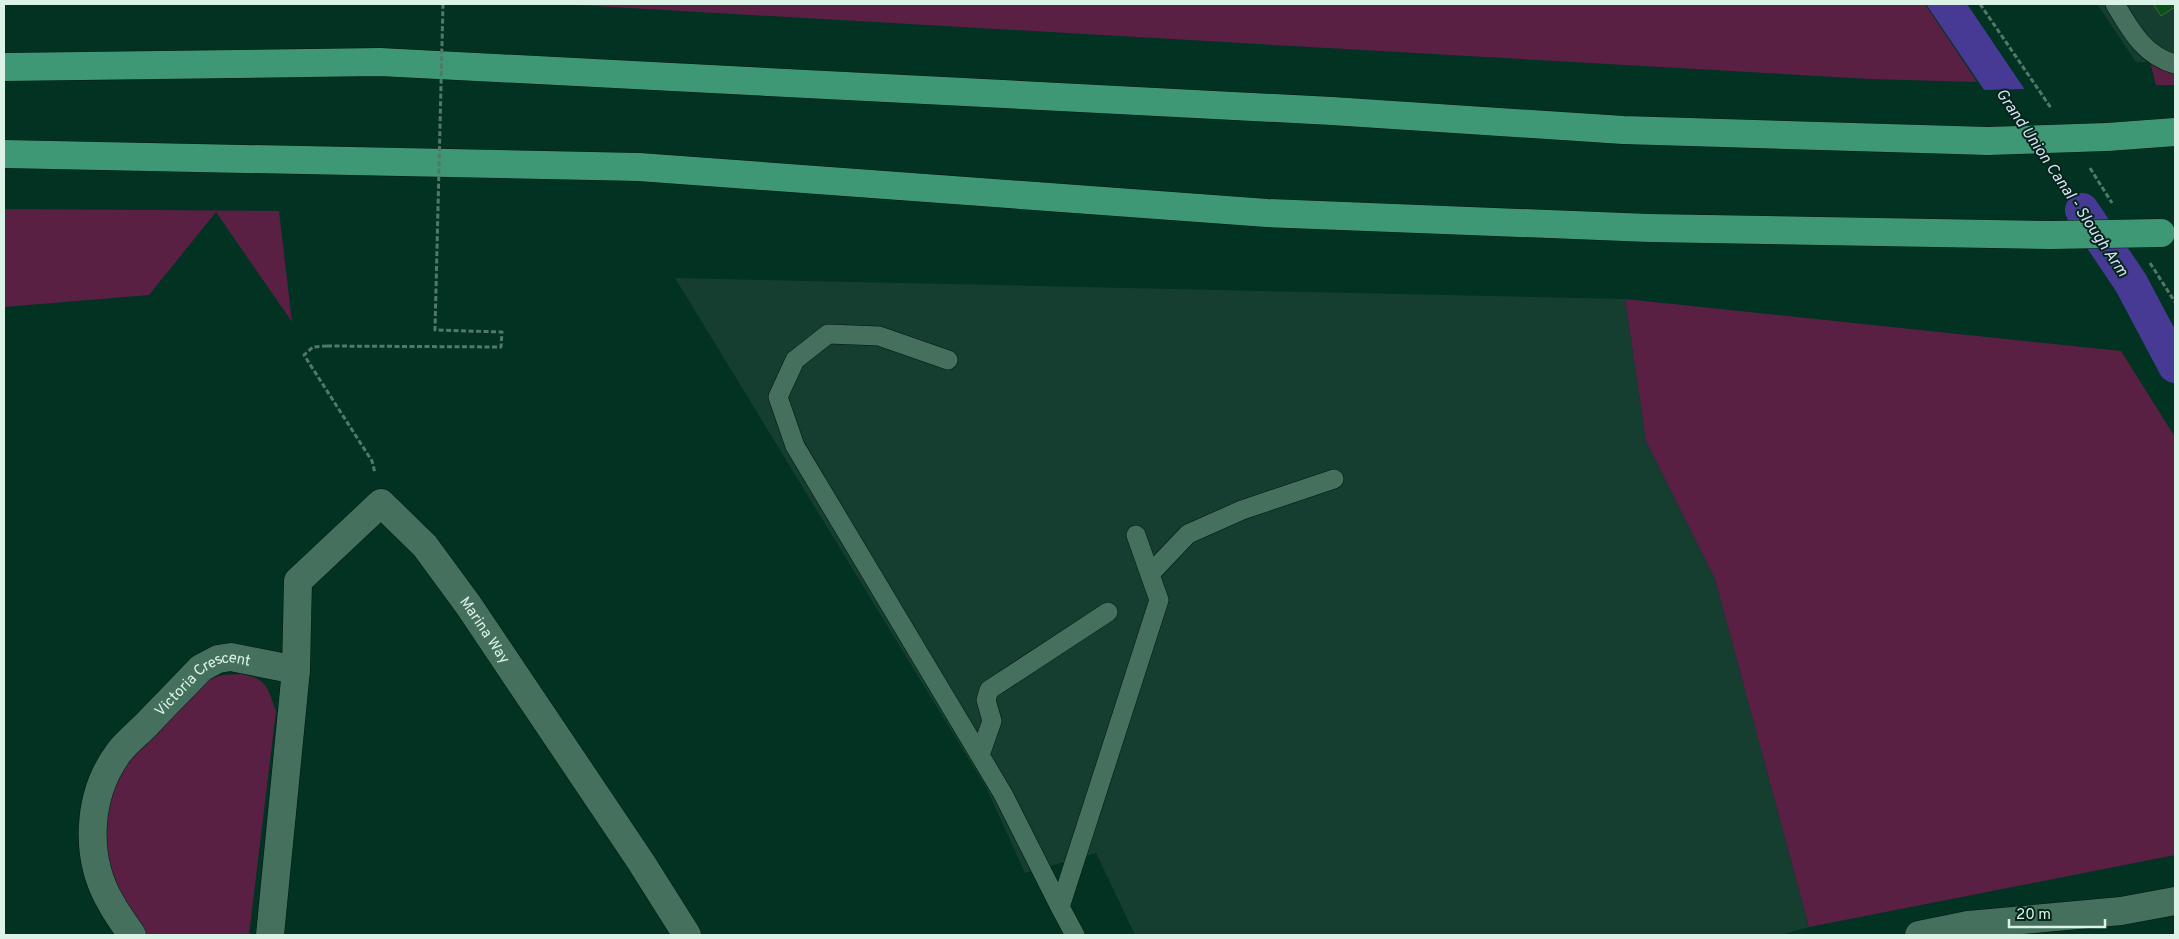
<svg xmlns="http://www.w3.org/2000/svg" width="2179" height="939" font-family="Overpass,sans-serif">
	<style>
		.built { fill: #153e30 }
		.green { fill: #592044 }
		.water { fill: #473a94 }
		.pier { fill: #023222 }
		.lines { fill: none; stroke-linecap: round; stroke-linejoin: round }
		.canal { stroke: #473a94; stroke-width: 34 }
		.building { fill: #095116; stroke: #456346 }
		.lane-casing { stroke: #02170e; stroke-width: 20 }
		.street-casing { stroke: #02170e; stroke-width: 29 }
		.highway-casing { stroke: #02170e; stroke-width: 29 }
		.path { stroke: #51786a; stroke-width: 3; stroke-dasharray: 5 2.5; stroke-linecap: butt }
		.lane { stroke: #44705d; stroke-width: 19 }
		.street { stroke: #44705d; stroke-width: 28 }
		.highway { stroke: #3e9876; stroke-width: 28 }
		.highway-bridge-casing { stroke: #02170e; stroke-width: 29; stroke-linecap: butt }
		.path-bridge { stroke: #51786a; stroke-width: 3; stroke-dasharray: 5 2.5; stroke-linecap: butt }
		.highway-bridge { stroke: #3e9876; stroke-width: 28 }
		.labels { text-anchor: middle; stroke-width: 4; stroke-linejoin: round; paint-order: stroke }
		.street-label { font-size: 15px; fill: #dbf2e7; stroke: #04261a }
		.water-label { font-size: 16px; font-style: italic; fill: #dddef7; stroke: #04261a }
	</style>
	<rect width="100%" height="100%" fill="#023222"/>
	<path class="built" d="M2097,4H2175V70L2150,62H2136Z
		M675,278L1625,299L1646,441L1715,579L1809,927L1780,935H1135L1096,853L1025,873L987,789Z"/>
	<path class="green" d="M560,4H1925L1977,82L1870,79Z
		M2150,62L2175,70V85H2156Z
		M4,209L279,211L292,322L216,212L149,295L4,307Z
		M1625,299L2121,351L2175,437V855L1809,927L1715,579L1646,441Z
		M241,674C268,679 267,687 276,711L249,935H147L115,886L106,863V813L114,788L129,759L205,680L223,675Z"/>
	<path class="water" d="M1926,4H1967L2119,229H2078Z"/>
	<path class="pier" d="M2028,89L2121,227L2076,231L1981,90Z"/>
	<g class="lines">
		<path class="canal" d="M2082,210L2131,283L2175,366"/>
	</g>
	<path class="building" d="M2153,4H2175V7L2161,16Z"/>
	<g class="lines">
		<g class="lane-casing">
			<path id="lane" d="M2115,4C2130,29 2144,56 2175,64
				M948,360L879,336L828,334L795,360L778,397L795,446L1003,794L1060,907
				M1150,574L1188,534L1242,510L1334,479
				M980,755L992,721L986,700L989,690L1108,612
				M1075,935L1060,907L1159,600L1136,535"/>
		</g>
		<g class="street-casing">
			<g id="street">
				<path id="s1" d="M132,935C125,925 117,914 111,903C84,857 87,795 119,752C127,742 137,734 146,725C164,706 183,687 201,668L218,659L231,657L296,670"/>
				<path id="s2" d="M270,935L296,670L298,581L381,503L425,546L469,606L641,862L687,935"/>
				<path d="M1919,935L1968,925L2121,911L2175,901"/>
			</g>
		</g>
		<g class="highway-casing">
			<path id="highway" d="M4,67L380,62L1332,111L1623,130L1988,141
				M2107,137L2175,132
				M4,154L639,167L1267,213L1649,228L2051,235"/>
		</g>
		<path class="path" d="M1980,4L2051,108
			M2090,168L2112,203
			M2150,263L2175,302
			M327,346L313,347L304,355L372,461L375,473"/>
		<use href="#lane" class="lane"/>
		<use href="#street" class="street"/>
		<use href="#highway" class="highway"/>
		<g class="highway-bridge-casing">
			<path id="highway-bridge" d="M1988,141L2107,137
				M2051,235L2161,233"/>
		</g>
		<path class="path-bridge" d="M327,346L501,347L502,332L435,330L443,4"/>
		<use href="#highway-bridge" class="highway-bridge"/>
	</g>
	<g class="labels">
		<g class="street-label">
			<text dy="5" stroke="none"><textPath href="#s2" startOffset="634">Marina Way</textPath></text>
			<text dy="5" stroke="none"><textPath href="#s1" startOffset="310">Victoria Crescent</textPath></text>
		</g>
		<g class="water-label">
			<text transform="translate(2063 182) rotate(56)" y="6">Grand Union Canal - Slough Arm</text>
		</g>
	</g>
	<rect width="2179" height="939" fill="none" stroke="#dbf2e7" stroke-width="10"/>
	<path d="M2009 919v8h96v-8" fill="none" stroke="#dbf2e7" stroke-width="2.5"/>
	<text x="2016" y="919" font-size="15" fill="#dbf2e7" stroke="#04261a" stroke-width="4" paint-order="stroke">20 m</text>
</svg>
